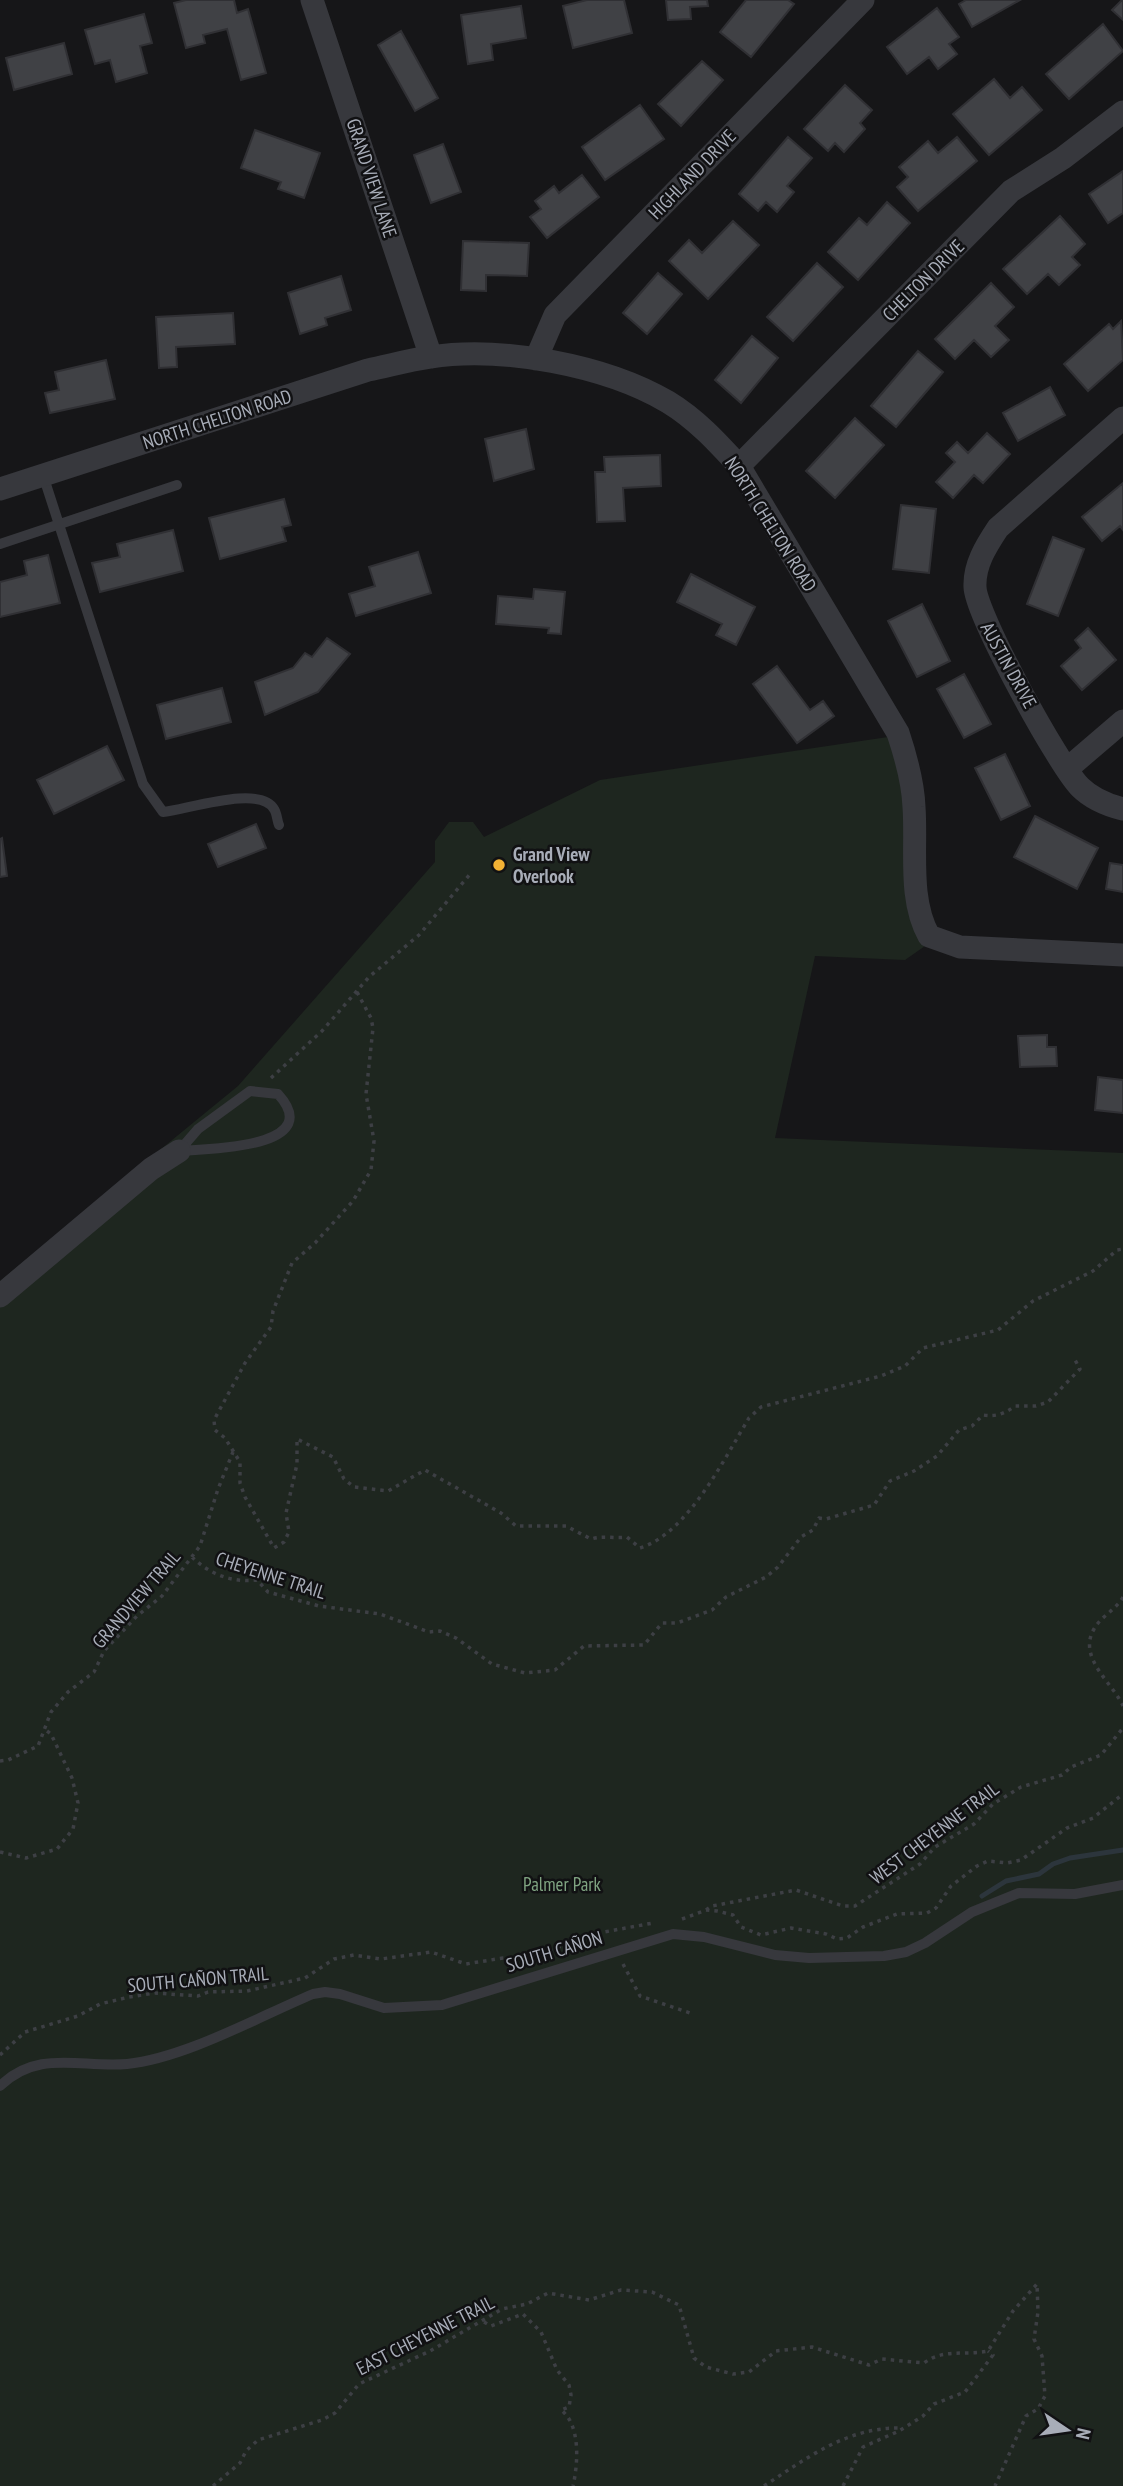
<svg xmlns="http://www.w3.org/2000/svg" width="1123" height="2486" font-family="'PT Sans Narrow',sans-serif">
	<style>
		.green { fill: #1e261f }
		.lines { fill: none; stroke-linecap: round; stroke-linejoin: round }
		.stream { stroke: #2c353c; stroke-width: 5 }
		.building { fill: #404145; stroke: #303034; stroke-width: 2 }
		.path { stroke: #3d3f44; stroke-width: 3.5; stroke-dasharray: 3.5 5; stroke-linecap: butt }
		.service { stroke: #37383d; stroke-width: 10 }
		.minor { stroke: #37383d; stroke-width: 23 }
		.poi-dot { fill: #f2b134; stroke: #111113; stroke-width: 2.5 }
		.labels { text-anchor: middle; stroke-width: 5; stroke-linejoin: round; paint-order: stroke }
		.street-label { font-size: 19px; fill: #a8adb8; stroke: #111113 }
		.poi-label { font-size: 19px; font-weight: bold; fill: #a8adb8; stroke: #111113; text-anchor: start }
		.park-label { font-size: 19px; fill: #7fa381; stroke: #111113 }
	</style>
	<rect width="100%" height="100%" fill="#161618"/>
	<path class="green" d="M888,737L895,748L925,946L905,960L815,956L775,1138L1123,1153V2486H0V1281L238,1086L435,862V841L449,822H473L484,837L600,780Z"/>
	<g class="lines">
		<path class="stream" d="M982,1896L1006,1881L1039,1874L1053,1864L1070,1858L1123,1850"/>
	</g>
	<path class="building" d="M186,0H234L237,13L248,9L266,73L241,80L227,29L203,35L205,43L186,48L174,3Z
		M587,0H624L632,33L573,48L563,6Z
		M666,0H707L708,6L690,7L691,19L668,20Z
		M746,0H788L794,4L751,57L720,32Z
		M966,0H1020L972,27L959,4Z
		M1122,0H1123V20L1112,10Z
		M521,6L526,38L491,44L493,60L468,64L461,15Z
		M937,8L959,37L949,44L957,54L938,69L929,57L907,74L887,47Z
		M144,14L152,43L140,46L147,73L116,82L110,60L95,64L85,30Z
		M1103,24L1123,51L1069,99L1046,74Z
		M401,31L438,98L415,111L378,45Z
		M64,43L72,74L14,90L6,58Z
		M702,61L723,80L681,126L658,104Z
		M994,79L1010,98L1022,87L1042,110L989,155L953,114Z
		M845,85L872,110L860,123L865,129L844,152L835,143L828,151L804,129Z
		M640,105L664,139L605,180L582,147Z
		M255,130L320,153L304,198L278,189L281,182L241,168Z
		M788,137L812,158L787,186L794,192L777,212L766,202L758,211L739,194Z
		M957,137L977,161L918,211L897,187L908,177L899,167L928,141L938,153Z
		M443,144L461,192L431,203L414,155Z
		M1123,171V213L1108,223L1089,194Z
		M582,175L599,197L547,238L530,217L541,209L535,201L554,186L559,193Z
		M887,202L910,223L858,280L828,252L859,218L867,225Z
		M1060,216L1085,244L1072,257L1080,265L1059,285L1048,274L1027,294L1003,269Z
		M733,221L759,245L708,299L669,261L689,240L702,253Z
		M463,241L529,243L527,276L486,275V291L461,290Z
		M817,263L843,287L793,341L767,317Z
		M658,273L682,294L647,334L623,313Z
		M341,276L351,310L325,318L327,325L300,334L288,293Z
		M991,283L1014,307L995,326L1009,340L991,357L974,340L955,359L935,339Z
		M233,313L235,344L176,347L177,367L159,368L156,317Z
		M1121,321L1123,360L1088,391L1064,364L1109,324L1113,329Z
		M752,336L778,358L741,403L715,380Z
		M918,351L943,372L896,427L871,406Z
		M106,360L115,399L50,413L45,393L59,390L55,372Z
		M1050,387L1065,415L1018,441L1003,413Z
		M855,418L884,445L835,498L806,471Z
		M526,429L534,469L494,481L485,439Z
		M987,433L1010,454L983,483L974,475L953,498L936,482L955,462L946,453L957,442L968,453Z
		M660,455L661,486L623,488L625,521L597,522L595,472H605L604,457Z
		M1123,483V530L1120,526L1102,541L1082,517Z
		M284,499L291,525L282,527L286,541L220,559L209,518Z
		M901,505L936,509L929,573L893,569Z
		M173,530L183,571L100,592L92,563L120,557L117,544Z
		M1053,537L1084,549L1058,616L1027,604Z
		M418,552L431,593L356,616L349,594L375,586L369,567Z
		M48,555L60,603L0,617V582L27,575L24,561Z
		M691,574L755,607L736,645L716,635L722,624L677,602Z
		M534,589L565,592L561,634L548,633L549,628L496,624L498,596L533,599Z
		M922,604L950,661L917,677L888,621Z
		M1088,628L1116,660L1082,690L1061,666L1081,648L1075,640Z
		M327,638L350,654L318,692L265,715L255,682L293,668L305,653L312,657Z
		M777,666L810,710L823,701L834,716L797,743L753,684Z
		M964,674L991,724L964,738L937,689Z
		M222,688L231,722L166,739L157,705Z
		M107,746L124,780L54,814L37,780Z
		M1005,754L1030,806L1001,820L975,768Z
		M1035,816L1098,848L1077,889L1014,857Z
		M256,824L266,848L218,867L208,844Z
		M2,838L7,876L0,877V839Z
		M1110,863L1123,865V892L1106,889Z
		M1047,1035V1047H1056L1057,1066L1020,1067L1018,1036Z
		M1098,1077L1123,1080V1113L1095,1110Z"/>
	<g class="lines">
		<path class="path" d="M357,992L371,1018L373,1028L366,1094L374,1141L371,1170L353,1201L315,1243L292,1263L273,1311L271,1327L245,1363L214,1420L215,1430L225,1438L240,1462V1483L245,1497L274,1548L284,1542L289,1532L286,1513L297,1464V1439L333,1457L344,1479L354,1487L388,1491L425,1470L501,1513L516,1526H566L591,1539C604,1535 614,1539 627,1537L640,1548C688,1533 724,1459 749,1418L761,1407L881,1376L905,1366L923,1348L998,1330L1033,1301L1093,1271L1117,1250L1123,1249
			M271,1078L322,1031L369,977L419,935L471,873
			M192,1557C209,1574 232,1583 257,1580L268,1592L319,1606L380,1614L429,1632L440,1631L456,1638L492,1664L525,1673L555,1670L584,1646L644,1645L662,1623H677L712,1610L726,1597L766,1577L778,1567L801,1537L813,1530L819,1518L826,1519L874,1505L890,1481L914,1471L937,1456L959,1430L972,1426L983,1415C996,1417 1004,1414 1015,1406H1036L1048,1402L1080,1369L1075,1360
			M1123,1597C1116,1610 1101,1616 1094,1629C1077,1658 1113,1683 1123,1706
			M0,1761L8,1760L38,1746L51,1712L68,1692L94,1672L104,1651L137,1616L162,1596L200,1546L218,1489L233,1452
			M0,1852L26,1858L57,1849L73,1829L78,1803L72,1778L51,1734L43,1728
			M706,1910L712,1906L796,1890L843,1906H855L920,1864L935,1847L974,1824L993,1804L1021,1787L1062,1775L1071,1767L1101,1755L1123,1728
			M682,1919L706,1910L717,1911L733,1915L741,1927L761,1935L791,1928L826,1934L837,1939L847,1938L863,1927L897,1914L927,1913L936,1908L951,1886L977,1866L988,1861L1007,1863L1021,1860L1067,1828L1093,1818L1123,1794
			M623,1964L640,1996L693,2014
			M0,2055L25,2032L78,2016L100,2004L129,1997L155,1993L198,1996L208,1992L247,1991L305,1978L334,1959L354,1955L381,1959L431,1952L466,1964L503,1958H532L588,1935L653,1923
			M484,2322L491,2326L523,2314L541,2332L557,2370L569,2385L571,2395L569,2407L561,2410C581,2425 578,2464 573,2486
			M213,2486L240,2463L246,2451L258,2440L322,2420L335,2413L359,2384L430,2351L502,2309L527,2304L548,2293L589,2300L621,2290L652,2292L679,2305L694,2358L706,2367L733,2374L749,2372L776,2351L812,2347L869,2365L882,2359L924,2363C944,2348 964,2356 988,2351L1013,2311L1037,2284L1038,2312L1034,2339L1042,2356L1045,2396L1038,2409L1026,2416L995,2486
			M764,2486C807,2458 847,2427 901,2428
			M843,2486L863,2447L899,2431L923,2416L934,2404L965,2392L993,2355L988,2351"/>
		<path class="service" d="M43,475L143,784L163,812C186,810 260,784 274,809C277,813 277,821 279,825
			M0,544L177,485
			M250,1091L278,1094C327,1148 208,1149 179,1151L198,1129Z
			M0,2086C38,2049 80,2068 127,2064C185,2058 258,2017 313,1994L325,1992L340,1994L384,2008L442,2005L673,1934L704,1937L775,1955L809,1958L884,1956L906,1952L925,1943L972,1912L1019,1893L1075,1894L1123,1885"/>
		<path class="minor" d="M312,0L431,357
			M536,359L555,315L863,0
			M1123,418L998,528C986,546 974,565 975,587C976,615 1059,766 1080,787C1092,799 1107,805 1123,809
			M739,466L1011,191L1063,158L1123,112
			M0,489L368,370C388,366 409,360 430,357C502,346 605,365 668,402C696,419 717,442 739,466L898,733C906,757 913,781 914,807C917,848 908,899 929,936L960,947L1123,955
			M1067,769L1123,721
			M0,1296L151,1169L179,1151"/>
	</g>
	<circle class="poi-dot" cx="499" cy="865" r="7"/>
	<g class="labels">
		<g class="street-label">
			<text transform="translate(692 174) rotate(-46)" y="7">HIGHLAND DRIVE</text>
			<text transform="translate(372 178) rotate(72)" y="7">GRAND VIEW LANE</text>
			<text transform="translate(923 280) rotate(-45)" y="7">CHELTON DRIVE</text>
			<text transform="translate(217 419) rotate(-18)" y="7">NORTH CHELTON ROAD</text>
			<text transform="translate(771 524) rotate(58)" y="7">NORTH CHELTON ROAD</text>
			<text transform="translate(1009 665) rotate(61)" y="7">AUSTIN DRIVE</text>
			<text transform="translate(271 1575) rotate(18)" y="7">CHEYENNE TRAIL</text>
			<text transform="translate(136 1599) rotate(-49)" y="7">GRANDVIEW TRAIL</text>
			<text transform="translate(934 1833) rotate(-37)" y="7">WEST CHEYENNE TRAIL</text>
			<text transform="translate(554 1951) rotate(-17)" y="7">SOUTH CAÑON</text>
			<text transform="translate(198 1979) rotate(-5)" y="7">SOUTH CAÑON TRAIL</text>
			<text transform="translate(425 2335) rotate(-27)" y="7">EAST CHEYENNE TRAIL</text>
		</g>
		<g class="poi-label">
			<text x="513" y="861">Grand View<tspan x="513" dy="22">Overlook</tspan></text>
		</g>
		<g class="park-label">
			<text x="562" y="1891">Palmer Park</text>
		</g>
	</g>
	<g transform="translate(1067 2430) rotate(103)" stroke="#111113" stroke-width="5" paint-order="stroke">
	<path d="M0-5L12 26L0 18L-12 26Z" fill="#a8adb8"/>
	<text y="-10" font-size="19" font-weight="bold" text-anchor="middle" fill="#a8adb8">N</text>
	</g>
</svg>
